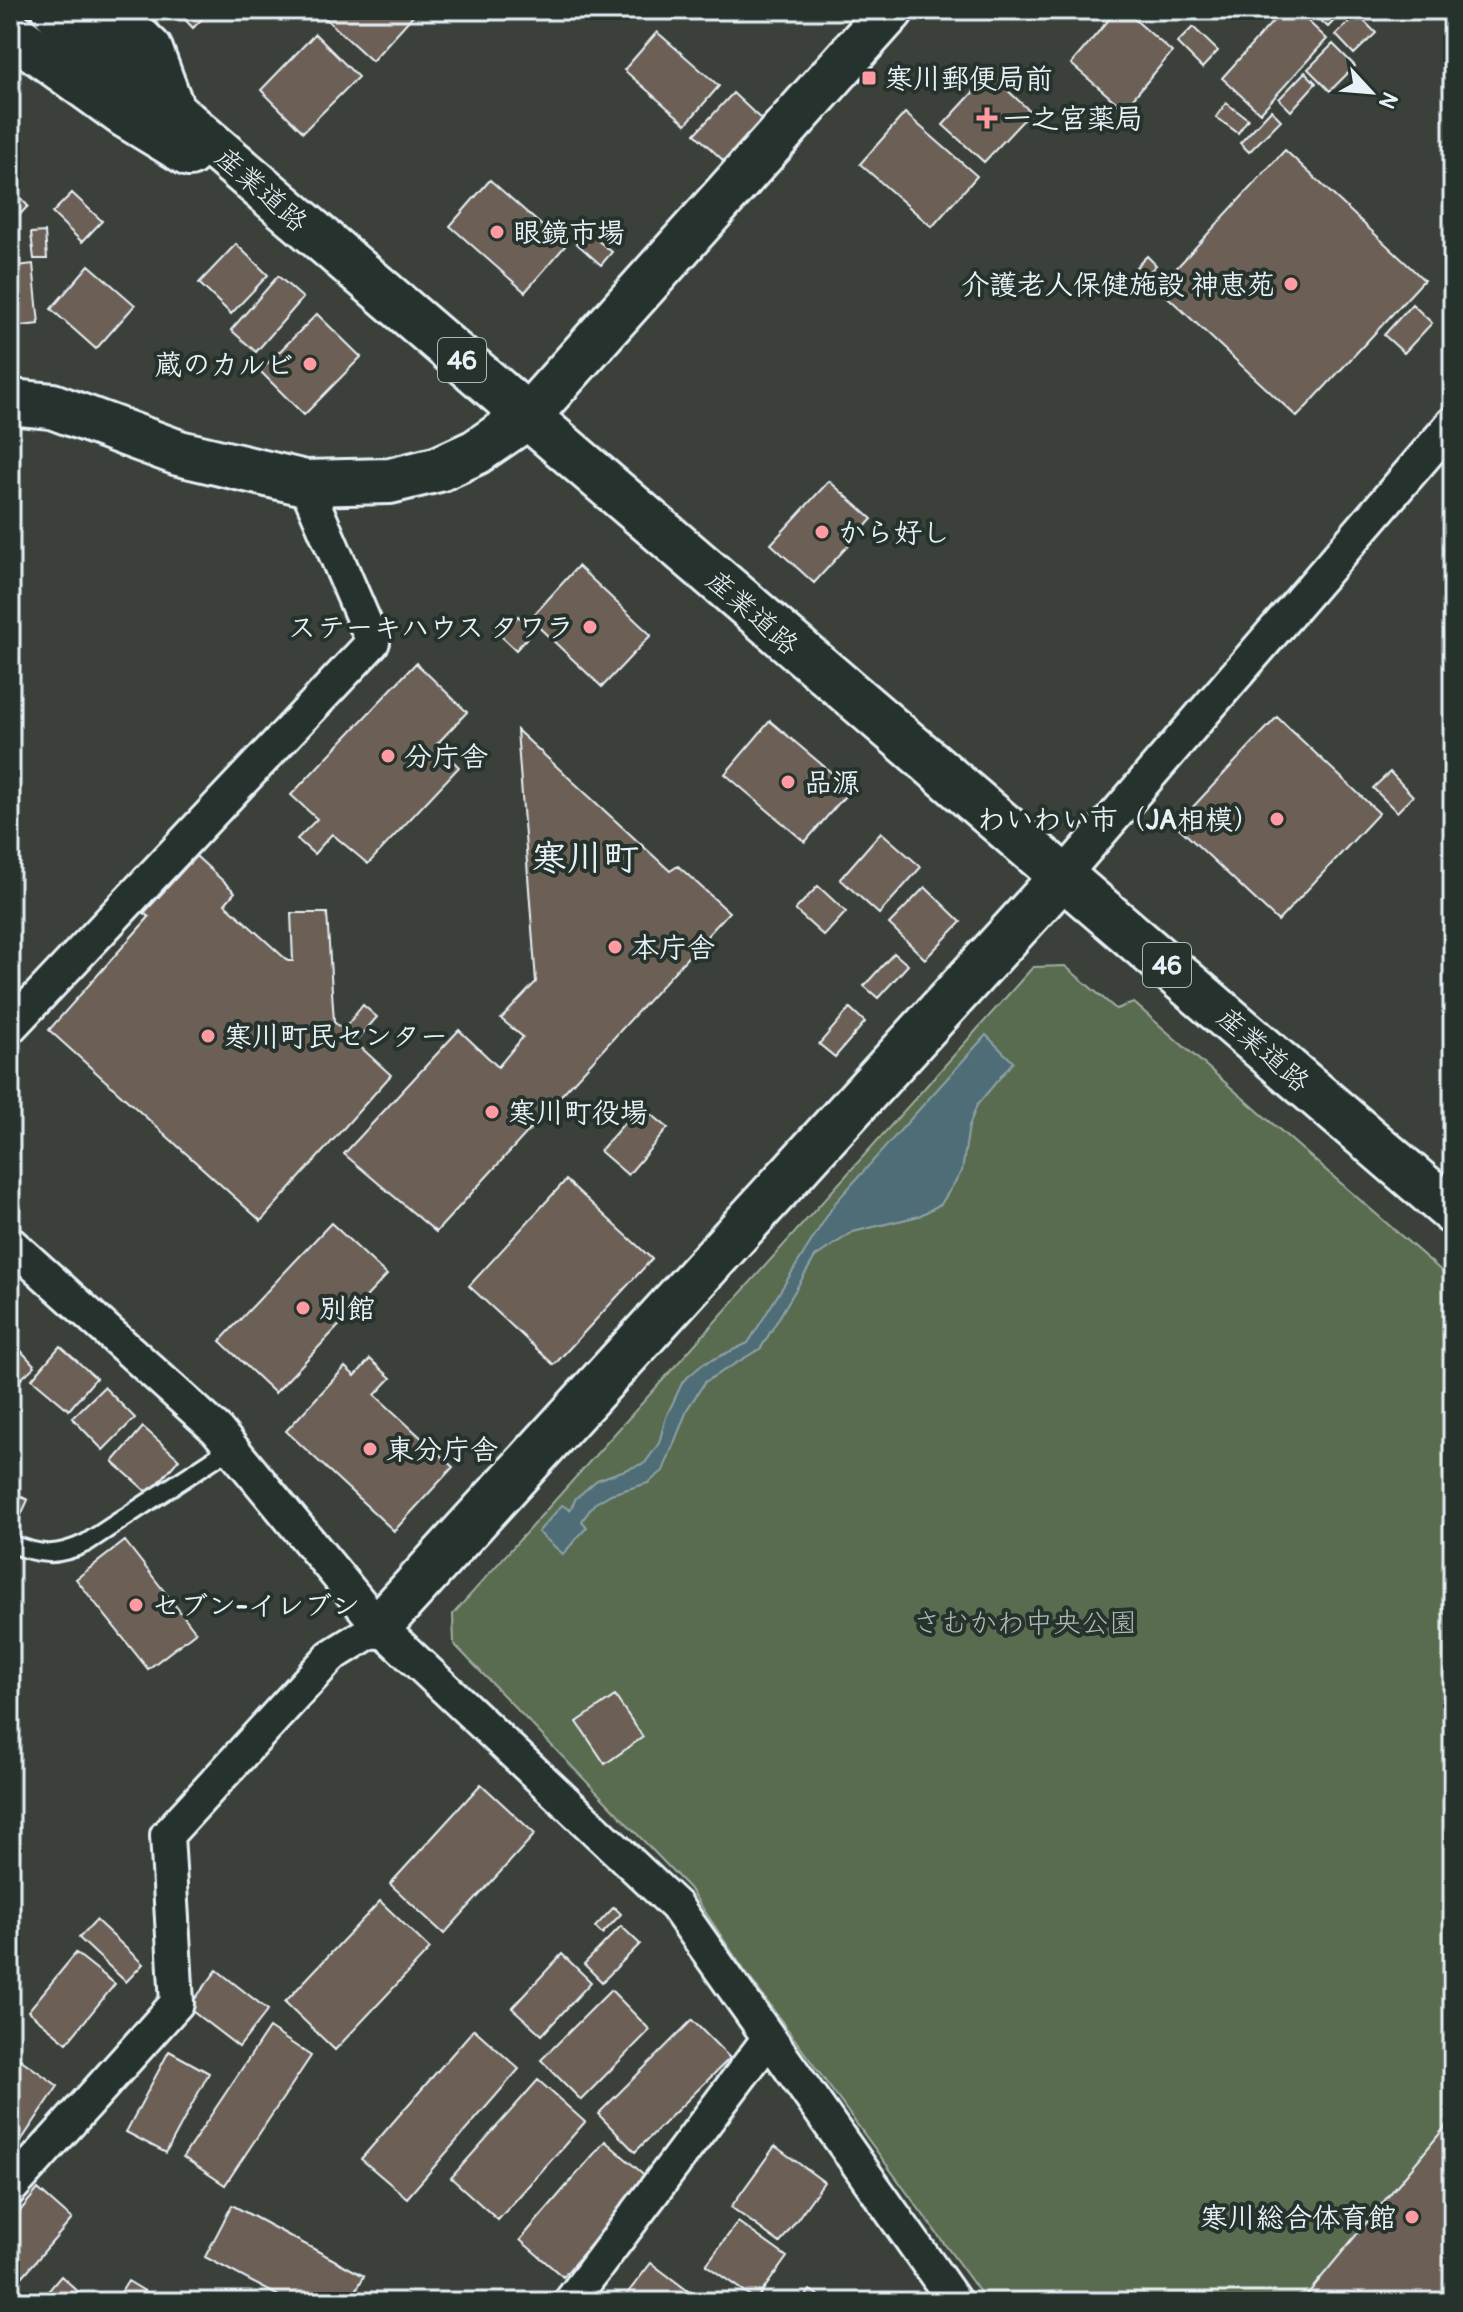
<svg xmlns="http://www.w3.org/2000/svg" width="1463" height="2312" font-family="Pangolin,'Klee One',sans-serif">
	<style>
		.green { fill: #5a6c4f; stroke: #a1aea4; stroke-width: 2 }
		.water { fill: #506d76; stroke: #8da2aa; stroke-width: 2 }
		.building { fill: #6c6157; stroke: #e8f1f8; stroke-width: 2 }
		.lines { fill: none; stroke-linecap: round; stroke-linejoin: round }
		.lane-casing { stroke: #e8f1f8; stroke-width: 22 }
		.street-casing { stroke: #e8f1f8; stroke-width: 38 }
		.secondary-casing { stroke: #e8f1f8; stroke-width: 50 }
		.primary-casing { stroke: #e8f1f8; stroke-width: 50 }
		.lane { stroke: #26332d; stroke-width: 16 }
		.street { stroke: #26332d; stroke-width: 32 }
		.secondary { stroke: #26332d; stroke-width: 44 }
		.primary { stroke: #26332d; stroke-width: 44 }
		.poi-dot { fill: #ff9aa2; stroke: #26332d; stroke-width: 3 }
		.labels { text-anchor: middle; stroke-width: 8; stroke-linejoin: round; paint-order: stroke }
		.shield { fill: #26332d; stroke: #aeb8bb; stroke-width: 2 }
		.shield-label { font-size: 26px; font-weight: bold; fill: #e8f1f8 }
		.poi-label { font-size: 28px; font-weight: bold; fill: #e8f1f8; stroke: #26332d; text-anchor: start }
		.street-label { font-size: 28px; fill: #e8f1f8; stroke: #26332d }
		.park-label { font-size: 28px; fill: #afbcb4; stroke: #26332d }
		.district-label { font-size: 36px; font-weight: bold; fill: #e8f1f8; stroke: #26332d }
	</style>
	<rect width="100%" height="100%" fill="#3b413a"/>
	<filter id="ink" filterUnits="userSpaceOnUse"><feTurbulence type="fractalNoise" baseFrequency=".0125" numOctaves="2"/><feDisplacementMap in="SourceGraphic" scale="16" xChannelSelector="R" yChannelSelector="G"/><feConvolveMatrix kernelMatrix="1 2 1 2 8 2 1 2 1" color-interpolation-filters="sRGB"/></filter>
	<g filter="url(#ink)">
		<path class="green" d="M1065,966L1116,1009L1134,1003L1453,1281V2302H987L744,1970L689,1888L454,1644L453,1614L1033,967Z"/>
		<path class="water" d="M986,1035L1013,1062L977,1105L969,1126L962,1171L941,1204L919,1216L853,1232L815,1257L761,1348L705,1382L688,1408L663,1471L648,1483L611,1494L594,1504L582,1521L587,1527L563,1554L538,1532L562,1505L570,1510L576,1498L597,1480L645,1463L659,1443L666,1417L683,1381L703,1364L748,1343L835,1203Z"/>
		<path class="building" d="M176,10H211L193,28Z
			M316,10H418L372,61Z
			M1117,10H1124L1172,52L1124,109L1071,64Z
			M1283,10H1296L1327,39L1260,113L1222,78Z
			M1309,10H1344L1328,27Z
			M1364,10H1385L1375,20Z
			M1357,14L1376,33L1354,54L1336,35Z
			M1193,27L1218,51L1202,68L1177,43Z
			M657,32L719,86L686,124L624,70Z
			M315,34L358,77L303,132L261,90Z
			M1333,44L1355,66L1330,91L1308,69Z
			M1305,72L1316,83L1291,111L1279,99Z
			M990,74L1031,112L984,162L943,125Z
			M733,93L764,122L726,163L695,134Z
			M1226,103L1248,119L1238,133L1216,117Z
			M1271,110L1281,120L1249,152L1240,143Z
			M905,113L977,176L932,227L860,164Z
			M1285,150L1424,280L1297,417L1158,288Z
			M490,180L565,246L525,292L450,226Z
			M10,187L28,206L10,225Z
			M72,193L102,221L82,242L52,213Z
			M586,231L612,252L601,265L576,243Z
			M45,232L47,259H34L31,233Z
			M236,244L268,275L231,314L199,283Z
			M1147,256L1156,265L1141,281L1131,272Z
			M33,264L39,324L11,327L10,267Z
			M89,265L135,305L96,349L51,309Z
			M278,276L303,298L256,352L231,330Z
			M1412,304L1432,323L1404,353L1384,335Z
			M317,314L361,357L304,415L260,371Z
			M829,481L872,519L814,583L771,544Z
			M578,566L651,635L602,687L530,619Z
			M518,616L534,630L516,650L501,636Z
			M416,663L467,712L436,745L459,767L368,864L332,834L314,854L297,839L317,819L291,795Z
			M1277,717L1379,813L1278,921L1176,825Z
			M770,721L851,789L805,842L725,774Z
			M517,730L670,871L678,866L729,912L436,1232L344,1154L459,1030L498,1067L523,1037L501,1019L536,982Z
			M1390,772L1413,796L1397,812L1373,788Z
			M881,832L921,867L879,914L840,879Z
			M196,856L235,892L225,904L288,961H293L291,913H327L334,1022L343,1030L363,1005L377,1017L355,1042L391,1075L261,1221L49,1030L149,917L144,913Z
			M818,886L846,912L824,936L795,910Z
			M925,887L961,922L925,959L889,924Z
			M894,953L908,965L878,998L864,986Z
			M850,1008L865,1022L835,1057L819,1044Z
			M640,1105L668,1128L628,1175L600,1151Z
			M566,1180L652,1259L554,1365L469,1286Z
			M331,1223L387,1275L275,1393L220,1341Z
			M13,1342L35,1366L10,1389V1345Z
			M60,1346L96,1378L69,1410L32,1379Z
			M370,1359L391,1378L375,1395L453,1467L394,1531L286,1431L345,1367L355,1376Z
			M104,1387L135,1418L103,1450L72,1418Z
			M143,1427L179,1459L149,1494L113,1462Z
			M10,1491L28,1500L14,1530L10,1529Z
			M125,1541L196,1632L148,1669L76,1579Z
			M615,1696L643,1737L605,1764L577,1722Z
			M481,1784L535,1834L444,1934L390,1884Z
			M380,1901L430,1949L335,2050L285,2002Z
			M614,1907L621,1914L602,1934L595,1927Z
			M96,1920L143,1964L126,1982L79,1938Z
			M621,1926L640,1944L602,1982L584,1964Z
			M76,1953L115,1984L67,2043L28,2011Z
			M562,1954L591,1982L542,2035L512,2008Z
			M217,1970L268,2010L239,2047L188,2008Z
			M611,1990L650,2030L581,2100L541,2060Z
			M692,2020L730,2058L635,2152L598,2114Z
			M269,2028L311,2056L225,2185L183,2157Z
			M474,2029L519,2069L407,2198L361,2159Z
			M169,2051L209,2073L166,2153L126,2132Z
			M10,2052L58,2086L10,2157Z
			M538,2080L585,2122L498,2220L451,2178Z
			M1446,2126L1453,2132V2302H1301Z
			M605,2141L648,2178L563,2277L520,2240Z
			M775,2146L824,2182L780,2243L731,2207Z
			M38,2189L72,2219L10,2291V2223Z
			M232,2205L364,2276L350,2302H290L205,2257Z
			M738,2222L787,2257L756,2300L706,2265Z
			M651,2263L688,2291L679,2302H627L623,2299Z
			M61,2276L90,2302H39Z
			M128,2281L161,2301L160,2302H115Z
			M810,2290L829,2302H802Z"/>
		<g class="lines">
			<g class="lane-casing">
				<path id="lane" d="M10,1543C40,1556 57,1557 86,1543L232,1447"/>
			</g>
			<g class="street-casing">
				<path id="street" d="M1063,876L1453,423
					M10,1027L373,642L305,483
					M10,1243L217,1430L379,1626L676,1906L955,2302
					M10,2189L177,2003L167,1835L331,1656L379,1626
					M570,2302L769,2038"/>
			</g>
			<g class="secondary-casing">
				<path id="secondary" d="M10,402L52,406L179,453L305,483L390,481L439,469L476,452L527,417L891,10
					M379,1626L1063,876"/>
			</g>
			<g class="primary-casing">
				<path id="primary" d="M55,10L1453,1212
					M109,10L150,50L171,107
					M10,32L125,115L189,154"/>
			</g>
			<use href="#lane" class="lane"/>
			<use href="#street" class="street"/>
			<use href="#secondary" class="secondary"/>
			<use href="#primary" class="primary"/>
		</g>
	</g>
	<g class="poi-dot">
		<rect x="861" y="70" width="16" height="16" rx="4"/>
		<path d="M983 106h8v8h8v8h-8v8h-8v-8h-8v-8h8z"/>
		<circle cx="497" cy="232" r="8"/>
		<circle cx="1291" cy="284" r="8"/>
		<circle cx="310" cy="364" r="8"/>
		<circle cx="822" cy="532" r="8"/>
		<circle cx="590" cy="627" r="8"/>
		<circle cx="388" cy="756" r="8"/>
		<circle cx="788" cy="782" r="8"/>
		<circle cx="1277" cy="819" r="8"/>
		<circle cx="615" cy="947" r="8"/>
		<circle cx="208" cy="1036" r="8"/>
		<circle cx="492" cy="1112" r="8"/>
		<circle cx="303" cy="1308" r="8"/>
		<circle cx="370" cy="1449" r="8"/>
		<circle cx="136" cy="1605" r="8"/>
		<circle cx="1412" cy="2217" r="8"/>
	</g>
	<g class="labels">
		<g class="shield">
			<rect x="438" y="338" width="48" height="44" rx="6"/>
			<rect x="1143" y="943" width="48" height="44" rx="6"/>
		</g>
		<g class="shield-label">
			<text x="462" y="369">46</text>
			<text x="1167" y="974">46</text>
		</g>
		<g class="poi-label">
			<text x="885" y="88">寒川郵便局前</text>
			<text x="1003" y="128">一之宮薬局</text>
			<text x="513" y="242">眼鏡市場</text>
			<text x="1275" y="294" text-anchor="end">介護老人保健施設 神恵苑</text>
			<text x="294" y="374" text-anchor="end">蔵のカルビ</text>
			<text x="838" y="542">から好し</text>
			<text x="574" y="637" text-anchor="end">ステーキハウス タワラ</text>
			<text x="404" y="766">分庁舎</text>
			<text x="804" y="792">品源</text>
			<text x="1261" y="829" text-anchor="end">わいわい市（JA相模）</text>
			<text x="631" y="957">本庁舎</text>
			<text x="224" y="1046">寒川町民センター</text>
			<text x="508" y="1122">寒川町役場</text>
			<text x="319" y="1318">別館</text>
			<text x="386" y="1459">東分庁舎</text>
			<text x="152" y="1615">セブン-イレブン</text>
			<text x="1396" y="2227" text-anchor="end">寒川総合体育館</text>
		</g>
		<g class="street-label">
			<text transform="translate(262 189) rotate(41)" y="10">産業道路</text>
			<text transform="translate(753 612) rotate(41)" y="10">産業道路</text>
			<text transform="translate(1264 1049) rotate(41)" y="10">産業道路</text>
		</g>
		<g class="park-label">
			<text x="1025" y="1632">さむかわ中央公園</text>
		</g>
		<g class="district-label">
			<text x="585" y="870">寒川町</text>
		</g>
	</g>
	<rect width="1463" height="2312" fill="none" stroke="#26332d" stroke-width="40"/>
	<rect x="20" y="20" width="1423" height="2272" fill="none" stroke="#e8f1f8" stroke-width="3" filter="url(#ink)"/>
	<g transform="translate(1371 92) rotate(116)" stroke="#26332d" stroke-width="6" paint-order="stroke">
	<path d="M0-6L14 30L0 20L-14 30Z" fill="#e8f1f8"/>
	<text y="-12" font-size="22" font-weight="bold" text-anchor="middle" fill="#e8f1f8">N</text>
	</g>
</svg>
